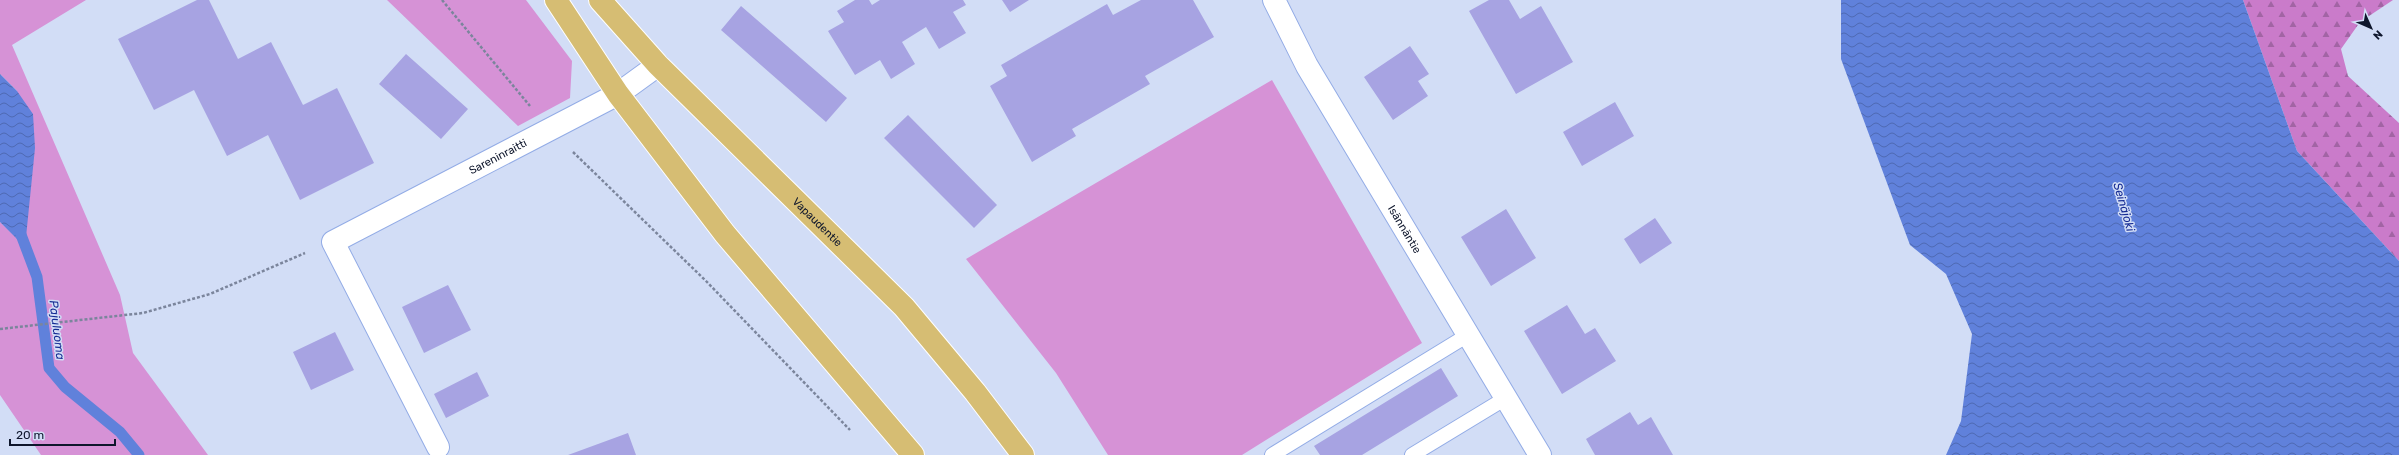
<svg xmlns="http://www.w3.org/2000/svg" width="2399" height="455" font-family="Rubik,sans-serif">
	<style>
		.grass { fill: #d692d6 }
		.forest { fill: url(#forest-firs) }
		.water { fill: url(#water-waves) }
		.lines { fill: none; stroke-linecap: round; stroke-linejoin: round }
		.stream { stroke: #6081db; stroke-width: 11 }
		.building { fill: #a7a3e2 }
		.service-casing { stroke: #93ace6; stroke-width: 16 }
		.minor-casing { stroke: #93ace6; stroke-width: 24 }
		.primary-casing { stroke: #fff; stroke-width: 24 }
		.path { stroke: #7b859c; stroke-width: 2.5; stroke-dasharray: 3 2; stroke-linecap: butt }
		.service { stroke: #fff; stroke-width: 14 }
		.minor { stroke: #fff; stroke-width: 22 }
		.primary { stroke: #d6bd73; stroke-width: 22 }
		.labels { text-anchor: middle; stroke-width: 3; stroke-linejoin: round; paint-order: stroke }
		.street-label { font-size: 11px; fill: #0e162c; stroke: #d2ddf6 }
		.water-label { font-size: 12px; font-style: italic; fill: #152b93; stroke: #d2ddf6 }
	</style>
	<defs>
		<pattern id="forest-firs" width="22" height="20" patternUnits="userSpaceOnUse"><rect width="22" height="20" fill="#ca7bca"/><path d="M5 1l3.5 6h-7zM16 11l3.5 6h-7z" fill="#a264a4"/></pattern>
		<pattern id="water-waves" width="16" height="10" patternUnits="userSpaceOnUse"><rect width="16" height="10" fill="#6081db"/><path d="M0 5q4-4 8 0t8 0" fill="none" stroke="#4e69b2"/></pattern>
	</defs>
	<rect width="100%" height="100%" fill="#d2ddf6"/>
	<path class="grass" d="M0,0H86L12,45L120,295L133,353L208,455H41L0,395V222L25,246L17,91L0,74Z
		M387,0H526L572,61L570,98L518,126Z
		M1272,80L1422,343L1242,455H1108L1056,373L966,259Z"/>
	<path class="forest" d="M2243,0H2393L2360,22L2341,49L2348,76L2399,123V261L2297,151Z"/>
	<path class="water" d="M1841,0H2243L2297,151L2399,261V455H1946L1961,421L1972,334L1946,274L1910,245L1841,59Z
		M0,74L17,91L33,114L35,148L25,247L0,222Z"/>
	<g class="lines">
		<path class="stream" d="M20,232L37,277L49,368L65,387L120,432L139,455"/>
	</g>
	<path class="building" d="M197,0H209L238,59L271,42L303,105L337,88L374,163L300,200L268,135L227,156L194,90L154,110L118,39Z
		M855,0H869L872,5L880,0H963L966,5L953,12L966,33L939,49L926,27L902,42L915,64L891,79L880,60L855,75L828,31L844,22L837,11Z
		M1002,0H1029L1010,12Z
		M1141,0H1193L1214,37L1145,76L1150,84L1072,129L1076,136L1032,162L990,86L1007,76L1001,65L1107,4L1113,15Z
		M1489,0H1509L1520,19L1541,6L1573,62L1516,94L1469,11Z
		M741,6L847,98L826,122L721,30Z
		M1410,46L1429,74L1418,81L1428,96L1393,120L1364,77Z
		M406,54L468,109L441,139L379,84Z
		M1615,102L1634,136L1582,166L1563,132Z
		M908,115L997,205L974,228L884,138Z
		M1506,209L1536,258L1491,286L1461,237Z
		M1655,218L1672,243L1640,264L1624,239Z
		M448,285L471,330L424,353L402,307Z
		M1567,305L1585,334L1595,328L1616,361L1562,394L1524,331Z
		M335,332L354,370L311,390L293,352Z
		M1441,368L1458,396L1362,455H1320L1314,446Z
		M477,372L489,396L446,418L434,394Z
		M1630,412L1638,425L1651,417L1673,455H1595L1586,439Z
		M628,433L636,455H568Z"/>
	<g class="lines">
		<g class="service-casing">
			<path id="service" d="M1272,455L1468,335
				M1412,455L1506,398"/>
		</g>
		<g class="minor-casing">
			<g id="minor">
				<path id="s1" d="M1274,0L1307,66L1540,455"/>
				<path id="s2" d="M438,447L333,242L618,94L658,65"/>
			</g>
		</g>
		<g class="primary-casing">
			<g id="primary">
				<path d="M556,0L618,94L725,234L913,455"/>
				<path id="s3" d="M600,0L658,65L904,307L975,392L1023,455"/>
			</g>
		</g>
		<path class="path" d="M442,0L530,106
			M573,152L706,281L850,430
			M0,329L143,313L210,294L305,253"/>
		<use href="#service" class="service"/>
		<use href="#minor" class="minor"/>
		<use href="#primary" class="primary"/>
	</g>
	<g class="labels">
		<g class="street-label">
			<text dy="4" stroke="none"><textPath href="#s2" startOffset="416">Sareninraitti</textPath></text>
			<text dy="4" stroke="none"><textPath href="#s3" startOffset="311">Vapaudentie</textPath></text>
			<text dy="4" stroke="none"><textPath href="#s1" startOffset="264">Isännäntie</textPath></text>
		</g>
		<g class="water-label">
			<text transform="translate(2124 207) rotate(74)" y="4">Seinäjoki</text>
			<text transform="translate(57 330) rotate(83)" y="4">Pajuluoma</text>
		</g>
	</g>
	<g transform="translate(2371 28) rotate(135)" stroke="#d2ddf6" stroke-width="3" paint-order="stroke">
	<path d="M0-3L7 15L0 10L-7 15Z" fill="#0e162c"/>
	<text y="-6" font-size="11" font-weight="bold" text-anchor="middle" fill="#0e162c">N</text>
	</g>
	<path d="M10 439v6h105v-6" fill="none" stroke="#0e162c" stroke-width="2"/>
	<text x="16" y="439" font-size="12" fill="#0e162c" stroke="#d2ddf6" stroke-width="3" paint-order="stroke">20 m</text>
</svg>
